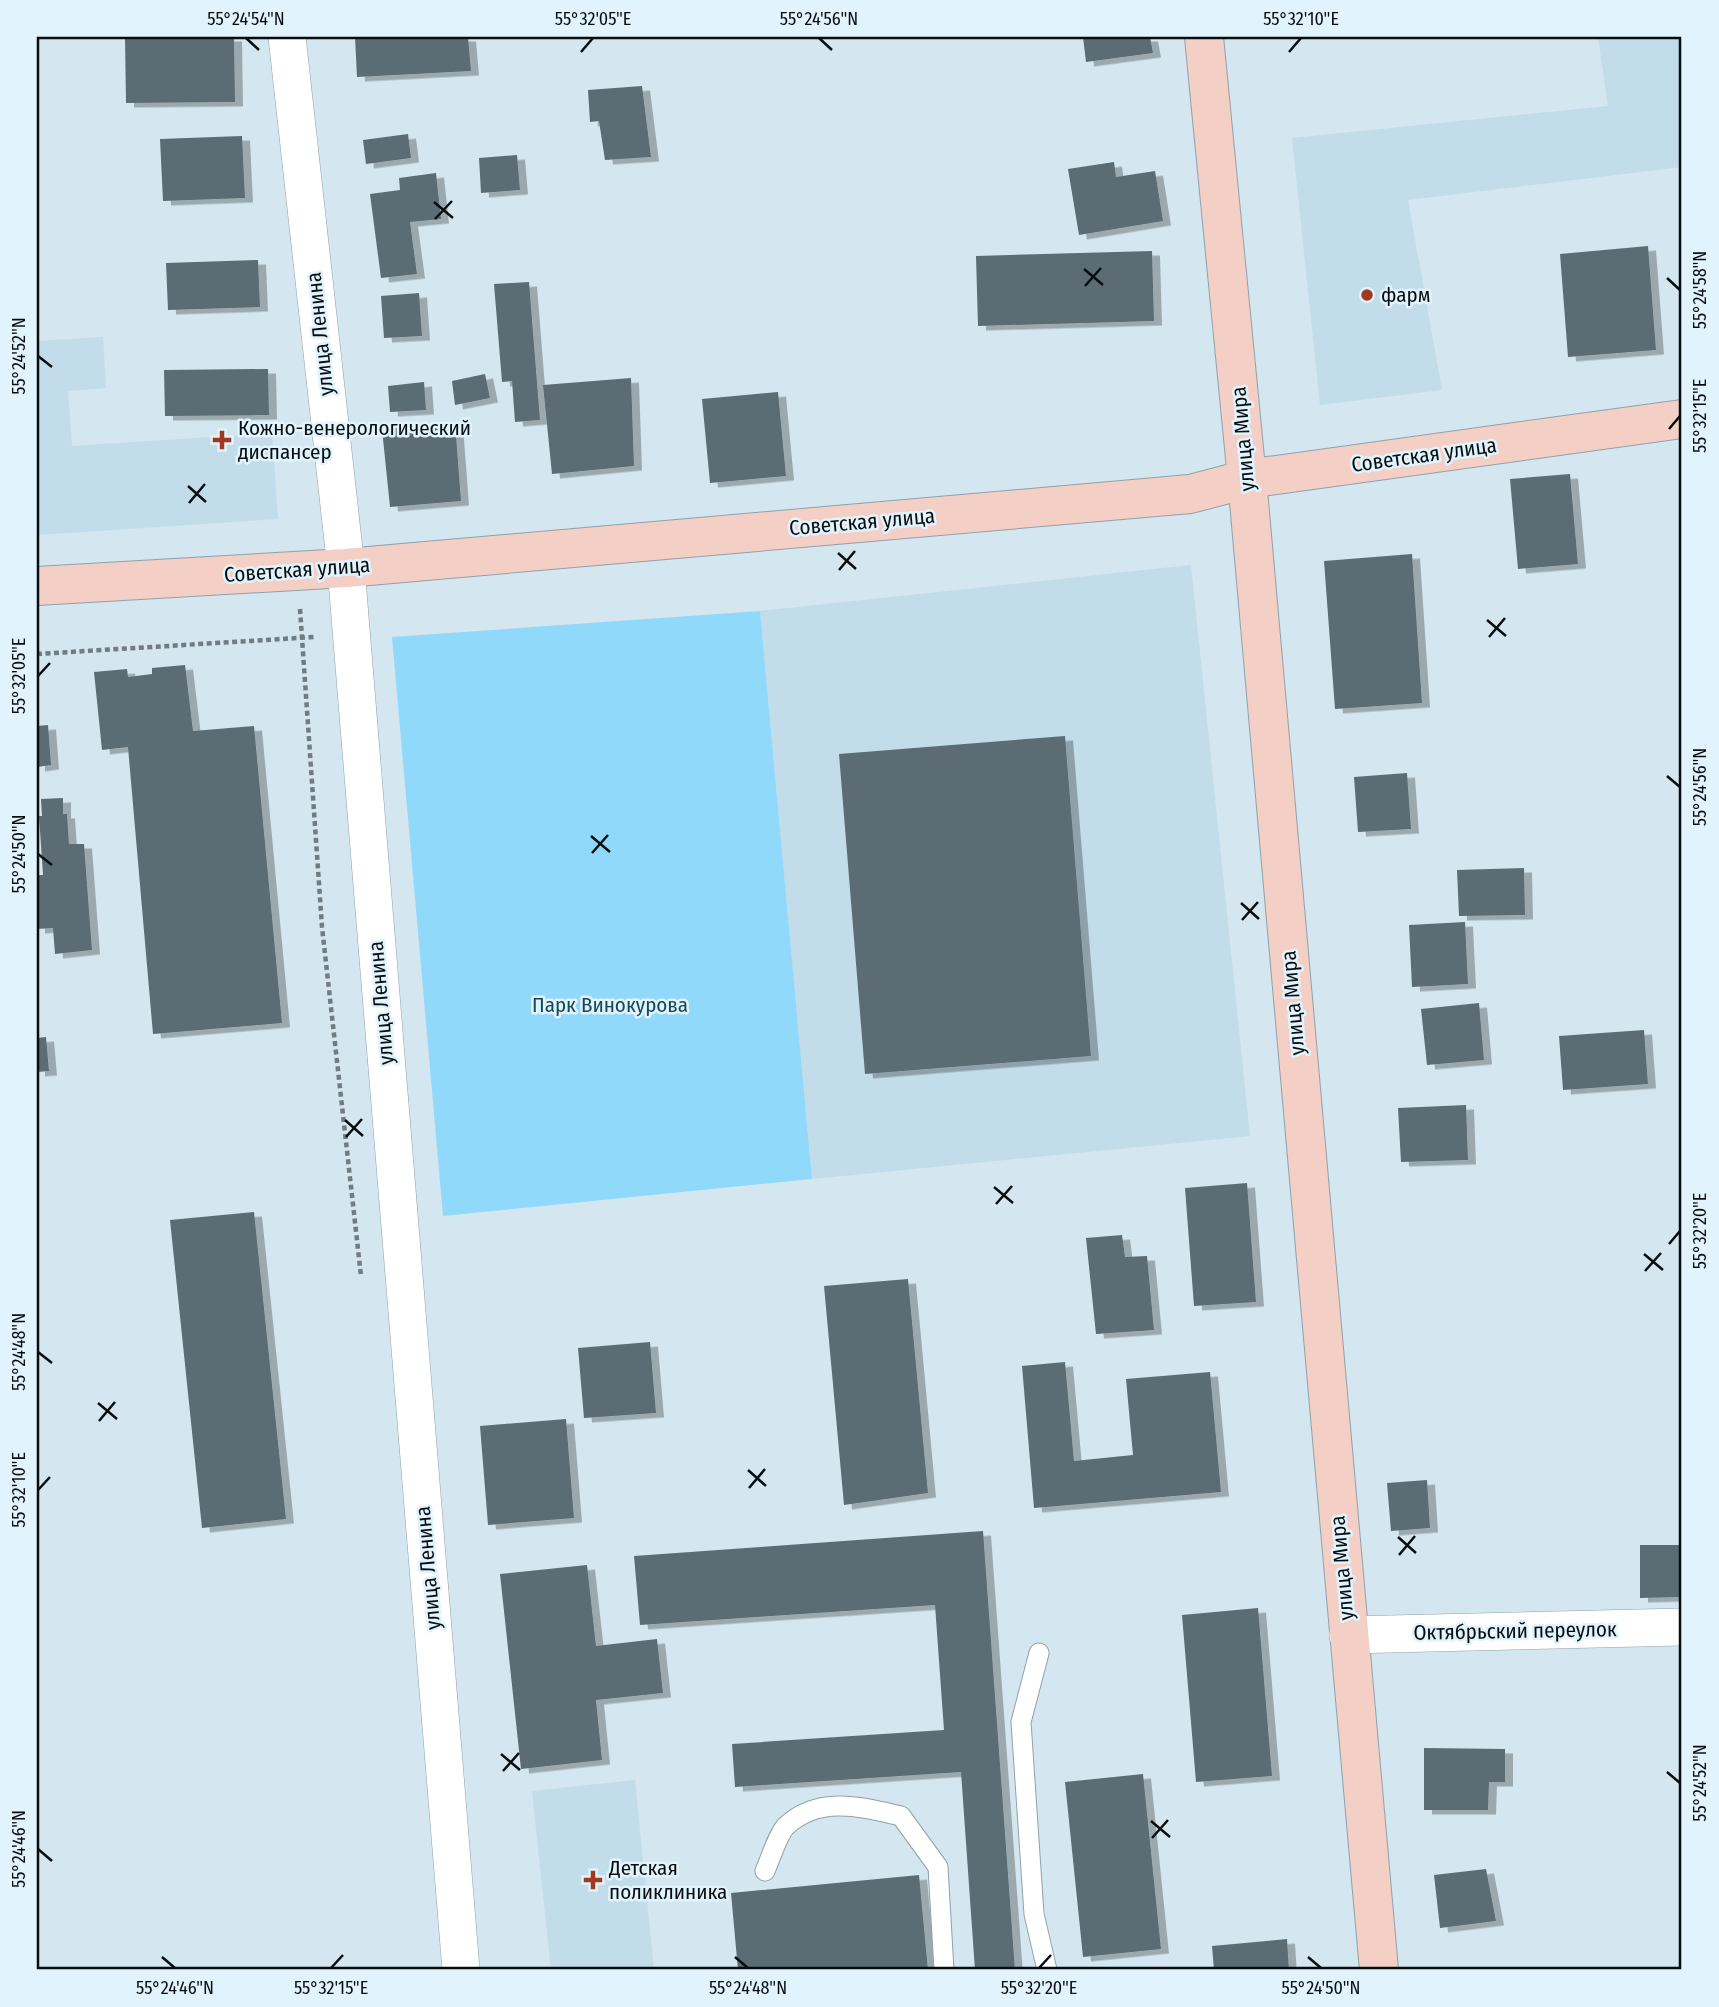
<svg xmlns="http://www.w3.org/2000/svg" width="1719" height="2007" font-family="'Fira Sans Condensed',sans-serif">
	<style>
		.built { fill: #c2dce9 }
		.green { fill: #91d9fb }
		.building { fill: #5c6c74; filter: url(#shadow) }
		.lines { fill: none; stroke-linecap: round; stroke-linejoin: round }
		.lane-casing { stroke: #8fa1a9; stroke-width: 21 }
		.street-casing { stroke: #8fa1a9; stroke-width: 38 }
		.secondary-casing { stroke: #8fa1a9; stroke-width: 40 }
		.path { stroke: #707c82; stroke-width: 4.5; stroke-dasharray: 5 3.5; stroke-linecap: butt }
		.lane { stroke: #fff; stroke-width: 19 }
		.street { stroke: #fff; stroke-width: 37 }
		.secondary { stroke: #f4cfc6; stroke-width: 38 }
		.ticks { fill: none; stroke: #080d10; stroke-width: 2.5 }
		.poi-dot { fill: #a1381f; stroke: #e1f3fc; stroke-width: 2.5 }
		.labels { text-anchor: middle; stroke-width: 5; stroke-linejoin: round; paint-order: stroke }
		.poi-label { font-size: 21px; fill: #080d10; stroke: #e1f3fc; text-anchor: start }
		.street-label { font-size: 21px; fill: #080d10; stroke: #e1f3fc }
		.park-label { font-size: 21px; fill: #16465a; stroke: #e1f3fc }
		.neatline { fill: none; stroke: #080d10; stroke-width: 2.5 }
		.ticks-label { font-size: 18px; text-anchor: middle; fill: #080d10 }
	</style>
	<defs>
		<filter id="shadow"><feDropShadow dx="8" dy="4.5" stdDeviation="0" flood-color="#0004"/></filter>
	</defs>
	<rect width="100%" height="100%" fill="#d4e6ef"/>
	<path class="built" d="M1598,37H1682V167L1408,200L1442,390L1320,405L1292,138L1608,106Z
		M103,337L106,388L68,391L72,446L272,433L278,519L37,535V341Z
		M1191,565L1250,1136L812,1179L760,611Z
		M635,1780L654,1970H551L532,1791Z"/>
	<path class="green" d="M760,611L812,1179L443,1216L392,637Z"/>
	<path class="building" d="M125,37H234L235,102L126,103Z
		M355,37H468L471,71L357,77Z
		M1083,37H1150L1153,53L1086,62Z
		M642,86L651,157L605,160L599,121L590,122L588,90Z
		M408,134L411,158L366,164L363,140Z
		M242,136L245,198L163,201L160,139Z
		M517,155L520,190L481,193L479,158Z
		M1114,162L1116,177L1155,171L1163,221L1079,235L1068,169Z
		M436,173L441,219L410,222L417,274L381,278L370,194L400,190L399,178Z
		M1648,246L1656,350L1568,357L1560,254Z
		M1152,251L1154,321L978,326L976,256Z
		M258,260L260,307L168,310L166,263Z
		M529,282L540,420L515,422L512,381L502,382L494,284Z
		M419,293L422,336L384,338L381,296Z
		M268,369L269,415L165,416L164,370Z
		M485,374L490,398L455,405L452,381Z
		M631,378L634,466L552,474L543,385Z
		M424,382L426,410L390,412L388,386Z
		M778,392L786,476L710,483L702,399Z
		M455,422L461,501L390,507L382,429Z
		M1570,474L1578,564L1518,569L1510,479Z
		M1412,554L1422,703L1335,709L1324,561Z
		M185,665L193,731L254,726L282,1023L153,1034L128,747L102,750L94,672L127,669L128,677L152,674V668Z
		M48,725L51,765L37,767V726Z
		M1065,736L1091,1056L865,1074L839,754Z
		M1407,773L1411,829L1358,832L1354,777Z
		M63,798V814H67L69,844H84L92,950L55,954L53,928L37,929V875H43L39,816H42L41,799Z
		M1524,868L1525,915L1459,916L1457,870Z
		M1465,922L1468,984L1412,987L1409,925Z
		M1479,1003L1484,1060L1427,1065L1421,1009Z
		M1644,1030L1648,1084L1563,1090L1559,1036Z
		M46,1037L49,1071L37,1072V1038Z
		M1466,1105L1468,1160L1401,1162L1398,1108Z
		M1247,1183L1256,1302L1194,1306L1185,1188Z
		M254,1212L286,1519L202,1528L170,1220Z
		M1122,1235L1125,1257L1147,1256L1154,1330L1096,1334L1086,1238Z
		M908,1279L928,1493L844,1505L824,1286Z
		M650,1342L656,1413L584,1418L578,1348Z
		M1065,1362L1074,1461L1133,1455L1126,1379L1210,1372L1221,1492L1034,1508L1022,1366Z
		M566,1419L574,1518L488,1525L480,1426Z
		M1427,1480L1430,1528L1391,1531L1387,1483Z
		M983,1531L1015,1970H975L961,1772L735,1787L732,1744L944,1730L935,1605L640,1625L634,1556Z
		M1640,1545H1682V1597L1640,1598Z
		M587,1565L596,1646L657,1639L663,1693L596,1700L602,1760L521,1769L500,1574Z
		M1258,1608L1272,1776L1196,1782L1182,1615Z
		M1424,1748L1505,1749V1782H1489L1488,1810H1424Z
		M1143,1774L1161,1949L1083,1957L1065,1782Z
		M1486,1869L1496,1921L1440,1928L1434,1875Z
		M919,1875L928,1970H738L731,1893Z
		M1287,1939L1289,1970H1214L1212,1946Z"/>
	<g class="lines">
		<g class="lane-casing">
			<path id="lane" d="M1039,1653L1021,1722L1034,1914L1047,1970
				M765,1871C770,1860 778,1834 786,1826C819,1795 862,1807 901,1816L938,1867L944,1970"/>
		</g>
		<g class="street-casing">
			<path id="street" d="M287,37L346,568L461,1970
				M1348,1635L1682,1627"/>
		</g>
		<g class="secondary-casing">
			<path id="secondary" d="M1204,37L1247,479L1379,1970
				M37,586L346,568L1190,494L1247,479L1682,419"/>
		</g>
		<path class="path" d="M300,609L322,927L361,1276
			M37,654L314,637"/>
		<use href="#lane" class="lane"/>
		<use href="#street" class="street"/>
		<use href="#secondary" class="secondary"/>
	</g>
	<path class="ticks" d="M246,38L259,50M819,38L832,50M581,52L593,38M1289,52L1301,38M434,202L453,218M435,219L452,201M1084,269L1103,285M1667,278L1680,290M1085,286L1101,268M38,356L52,367M1669,429L1680,416M188,486L206,502M189,503L205,484M838,553L856,569M839,570L855,551M1487,620L1506,636M1489,637L1505,618M38,676L50,663M1667,776L1680,787M591,836L610,852M592,853L608,835M38,854L52,865M1241,903L1259,919M1242,920L1258,902M345,1120L363,1136M346,1137L362,1119M994,1187L1013,1203M996,1204L1012,1186M1669,1244L1680,1231M1644,1254L1663,1270M1645,1271L1661,1253M38,1352L52,1363M98,1403L117,1419M99,1421L115,1402M748,1470L766,1486M749,1488L765,1469M38,1490L50,1477M1398,1537L1416,1553M1399,1555L1415,1536M501,1754L520,1770M503,1771L519,1753M1667,1772L1680,1783M1151,1821L1170,1837M1152,1838L1168,1820M38,1849L52,1861M162,1957L175,1968M735,1957L748,1968M1308,1957L1321,1968M331,1968L343,1955M1039,1968L1051,1955"/>
	<g class="poi-dot">
		<circle cx="1367" cy="295" r="7"/>
		<path d="M218.5 429.5h7v7h7v7h-7v7h-7v-7h-7v-7h7z"/>
		<path d="M589.5 1869.5h7v7h7v7h-7v7h-7v-7h-7v-7h7z"/>
	</g>
	<g class="labels">
		<g class="poi-label">
			<text x="1381" y="302">фарм</text>
			<text x="238" y="435">Кожно-венерологический<tspan x="238" dy="24">диспансер</tspan></text>
			<text x="609" y="1875">Детская<tspan x="609" dy="24">поликлиника</tspan></text>
		</g>
		<g class="street-label">
			<text transform="translate(320 334) rotate(-96)" y="7">улица Ленина</text>
			<text transform="translate(1243 439) rotate(-95)" y="7">улица Мира</text>
			<text transform="translate(1424 455) rotate(-8)" y="7">Советская улица</text>
			<text transform="translate(862 522) rotate(-5)" y="7">Советская улица</text>
			<text transform="translate(297 570) rotate(-4)" y="7">Советская улица</text>
			<text transform="translate(381 1003) rotate(-95)" y="7">улица Ленина</text>
			<text transform="translate(1293 1003) rotate(-95)" y="7">улица Мира</text>
			<text transform="translate(428 1568) rotate(-95)" y="7">улица Ленина</text>
			<text transform="translate(1342 1568) rotate(-95)" y="7">улица Мира</text>
			<text transform="translate(1515 1631) rotate(-1)" y="7">Октябрьский переулок</text>
		</g>
		<g class="park-label">
			<text x="610" y="1012">Парк Винокурова</text>
		</g>
	</g>
	<rect width="1719" height="2007" fill="none" stroke="#e1f3fc" stroke-width="77"/>
	<rect x="38" y="38" width="1642" height="1930" class="neatline"/>
	<g class="ticks-label">
		<text x="246" y="25">55°24'54"N</text>
		<text x="593" y="25">55°32'05"E</text>
		<text x="819" y="25">55°24'56"N</text>
		<text x="1301" y="25">55°32'10"E</text>
		<text transform="translate(1700 290) rotate(-90)" y="6">55°24'58"N</text>
		<text transform="translate(19 356) rotate(-90)" y="6">55°24'52"N</text>
		<text transform="translate(1700 416) rotate(-90)" y="6">55°32'15"E</text>
		<text transform="translate(19 676) rotate(-90)" y="6">55°32'05"E</text>
		<text transform="translate(1700 787) rotate(-90)" y="6">55°24'56"N</text>
		<text transform="translate(19 854) rotate(-90)" y="6">55°24'50"N</text>
		<text transform="translate(1700 1231) rotate(-90)" y="6">55°32'20"E</text>
		<text transform="translate(19 1352) rotate(-90)" y="6">55°24'48"N</text>
		<text transform="translate(19 1490) rotate(-90)" y="6">55°32'10"E</text>
		<text transform="translate(1700 1783) rotate(-90)" y="6">55°24'52"N</text>
		<text transform="translate(19 1849) rotate(-90)" y="6">55°24'46"N</text>
		<text x="175" y="1994">55°24'46"N</text>
		<text x="331" y="1994">55°32'15"E</text>
		<text x="748" y="1994">55°24'48"N</text>
		<text x="1039" y="1994">55°32'20"E</text>
		<text x="1321" y="1994">55°24'50"N</text>
	</g>
</svg>
